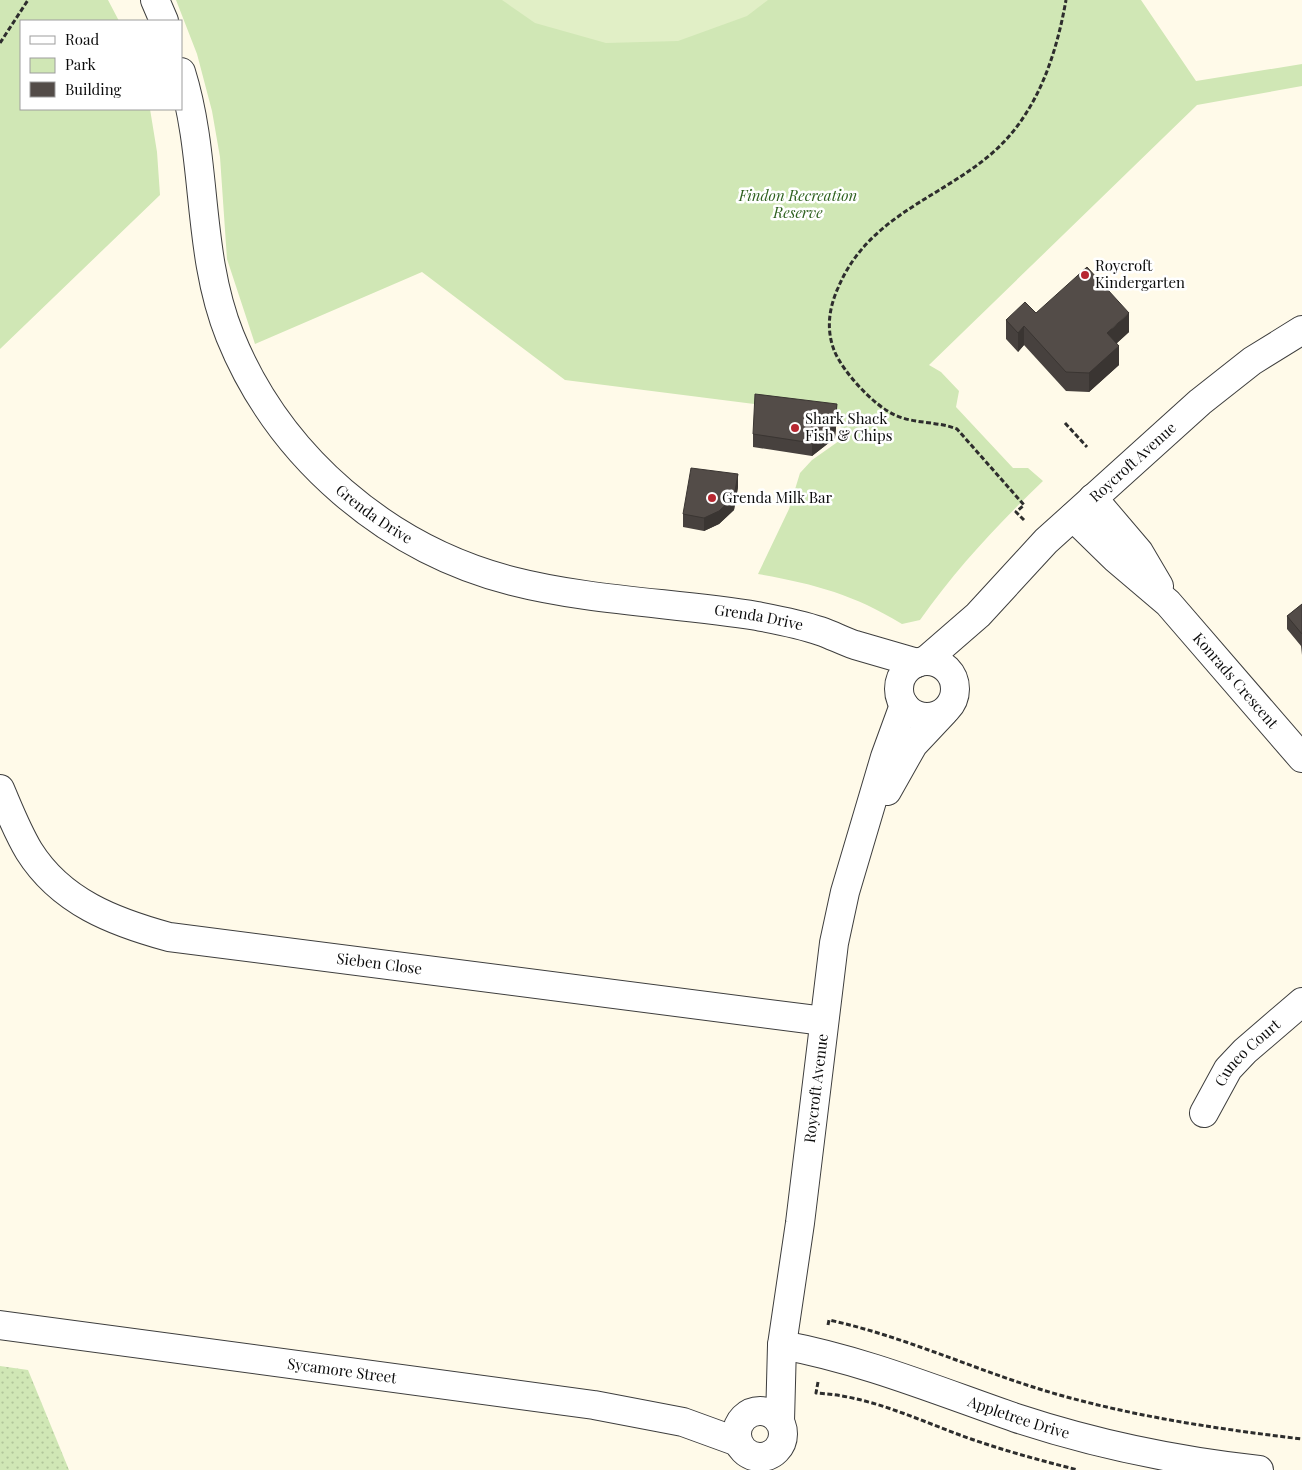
<svg xmlns="http://www.w3.org/2000/svg" width="1302" height="1470" font-family="'Playfair Display',serif">
	<style>
		.grass { fill: url(#grass-dots) }
		.park { fill: #d0e7b5 }
		.pitch { fill: #e1efc6 }
		.lines { fill: none; stroke-linecap: round; stroke-linejoin: round }
		.minor-casing { stroke: #3e3e3e; stroke-width: 30 }
		.path { stroke: #2d2d2d; stroke-width: 3; stroke-dasharray: 5 2.5; stroke-linecap: butt }
		.minor { stroke: #fff; stroke-width: 28 }
		.wall { fill: #47413e }
		.shaded-wall { fill: #3a3532 }
		.building { fill: #534c48; stroke: #3a3532 }
		.poi-dot { fill: #b72731; stroke: #fff; stroke-width: 2 }
		.labels { text-anchor: middle; stroke-width: 5; stroke-linejoin: round; paint-order: stroke }
		.park-label { font-size: 15px; font-style: italic; fill: #2d601e; stroke: #fff }
		.poi-label { font-size: 15px; fill: #0b0b0b; stroke: #fff; text-anchor: start }
		.street-label { font-size: 15px; fill: #0b0b0b; stroke: #fff }
	</style>
	<defs>
		<pattern id="grass-dots" width="8" height="8" patternUnits="userSpaceOnUse" patternTransform="scale(1.25)"><rect width="8" height="8" fill="#d0e7b5"/><path d="M2 2h.1M6 6h.1" fill="none" stroke="#b1c59a" stroke-width="1.8" stroke-linecap="round"/></pattern>
	</defs>
	<rect width="100%" height="100%" fill="#fffae9"/>
	<path class="grass" d="M0,1366L28,1370L69,1470H0Z"/>
	<path class="park" d="M0,0H108L119,21H21V109H150L157,152L160,195L0,349Z
		M176,0H1141L1196,81L1302,64V86L1197,105L929,365L941,372L959,391L956,407L1013,468H1028L1043,481C997,525 957,568 920,620L902,624C853,594 814,584 758,574L789,509L800,473L812,460L839,441L842,415L565,380L422,272L255,344L227,259L220,157L212,111L197,54Z"/>
	<path class="pitch" d="M502,0H768L747,16L678,41L606,43L535,23Z"/>
	<g class="lines">
		<g class="minor-casing">
			<g id="minor">
				<path d="M155,0L164,21"/>
				<path id="s1" d="M181,72C208,158 196,252 230,336C279,457 387,549 512,581C590,601 677,603 757,616C778,620 800,624 820,631C832,635 843,641 855,645C876,651 897,657 917,663"/>
				<path d="M1093,498L1139,552L1159,586"/>
				<path id="s2" d="M1073,517L1115,558L1168,603L1302,758"/>
				<circle cx="927" cy="689" r="28"/>
				<path id="s3" d="M925,661L978,615L1046,541L1200,402L1252,361L1302,330"/>
				<path id="s4" d="M0,789C9,810 17,831 29,851C61,902 114,922 169,937L824,1021"/>
				<path d="M887,791L913,745L944,712"/>
				<path id="s5" d="M1204,1113L1228,1069L1245,1051L1302,1002"/>
				<path id="s6" d="M0,1325L594,1405L683,1422L738,1442"/>
				<path id="s7" d="M782,1345C863,1360 938,1391 1016,1418C1095,1444 1177,1461 1259,1470"/>
				<circle cx="760" cy="1434" r="23"/>
				<path id="s8" d="M780,1421L782,1345L800,1223L834,943L845,892L885,757L904,705"/>
			</g>
		</g>
		<path class="path" d="M0,43L28,0
			M1065,423L1087,447
			M1024,520L1016,512L1024,505L957,429C937,421 914,424 895,415C874,406 842,371 834,350C826,329 829,308 838,288C873,204 965,194 1015,129C1044,92 1058,45 1066,0
			M828,1325L829,1320C907,1337 979,1372 1056,1394C1137,1417 1218,1429 1302,1439
			M818,1382L816,1393C876,1396 929,1426 986,1444C1016,1454 1047,1462 1078,1470"/>
		<use href="#minor" class="minor"/>
	</g>
	<path class="wall" d="M1036,313L1129,332L1117,343L1119,365L1089,392L1066,391L1024,345L1018,352L1006,339V320Z
		M837,417L835,438L812,456L753,447V434Z
		M738,487L734,510L719,524L704,531L683,527V514Z
		M1302,604V655L1301,646L1287,629V616Z"/>
	<path class="shaded-wall" d="M1129,313V332L1107,352V333Z
		M1024,326V345L1018,352V333Z
		M1119,346V365L1089,392V373Z
		M837,404V417L835,438L812,456V443Z
		M738,474V487L734,510L719,524L704,531V518Z"/>
	<path class="building" d="M1087,267L1129,313L1107,333L1119,346L1089,373L1066,372L1024,326L1018,333L1006,320L1025,302L1036,313Z
		M755,394L837,404L835,425L812,443L753,434Z
		M691,468L738,474L734,497L719,511L704,518L683,514Z
		M1302,604V634L1287,616Z"/>
	<g class="poi-dot">
		<circle cx="1085" cy="275" r="5"/>
		<circle cx="795" cy="428" r="5"/>
		<circle cx="712" cy="498" r="5"/>
	</g>
	<g class="labels">
		<g class="park-label">
			<text x="798" y="201">Findon Recreation<tspan x="798" dy="17">Reserve</tspan></text>
		</g>
		<g class="poi-label">
			<text x="1095" y="271">Roycroft<tspan x="1095" dy="17">Kindergarten</tspan></text>
			<text x="805" y="424">Shark Shack<tspan x="805" dy="17">Fish &amp; Chips</tspan></text>
			<text x="722" y="503">Grenda Milk Bar</text>
		</g>
		<g class="street-label">
			<text dy="5" stroke="none"><textPath href="#s3" startOffset="288">Roycroft Avenue</textPath></text>
			<text dy="5" stroke="none"><textPath href="#s1" startOffset="502">Grenda Drive</textPath></text>
			<text dy="5" stroke="none"><textPath href="#s1" startOffset="906">Grenda Drive</textPath></text>
			<text dy="5" stroke="none"><textPath href="#s2" startOffset="231">Konrads Crescent</textPath></text>
			<text dy="5" stroke="none"><textPath href="#s4" startOffset="449">Sieben Close</textPath></text>
			<text dy="5" stroke="none"><textPath href="#s5" startOffset="75">Cuneo Court</textPath></text>
			<text dy="5" stroke="none"><textPath href="#s8" startOffset="335">Roycroft Avenue</textPath></text>
			<text dy="5" stroke="none"><textPath href="#s6" startOffset="345">Sycamore Street</textPath></text>
			<text dy="5" stroke="none"><textPath href="#s7" startOffset="248">Appletree Drive</textPath></text>
		</g>
	</g>
	<rect x="20" y="20" width="162" height="90" fill="#ffffff" stroke="#9d9d9d"/>
	<rect x="30" y="36" width="25" height="8" fill="#ffffff" stroke="#9d9d9d"/>
	<text x="65" y="45" font-size="15" fill="#0b0b0b">Road</text>
	<rect x="30" y="58" width="25" height="15" fill="#d0e7b5" stroke="#9d9d9d"/>
	<text x="65" y="70" font-size="15" fill="#0b0b0b">Park</text>
	<rect x="30" y="82" width="25" height="15" fill="#534c48" stroke="#9d9d9d"/>
	<text x="65" y="95" font-size="15" fill="#0b0b0b">Building</text>
</svg>
